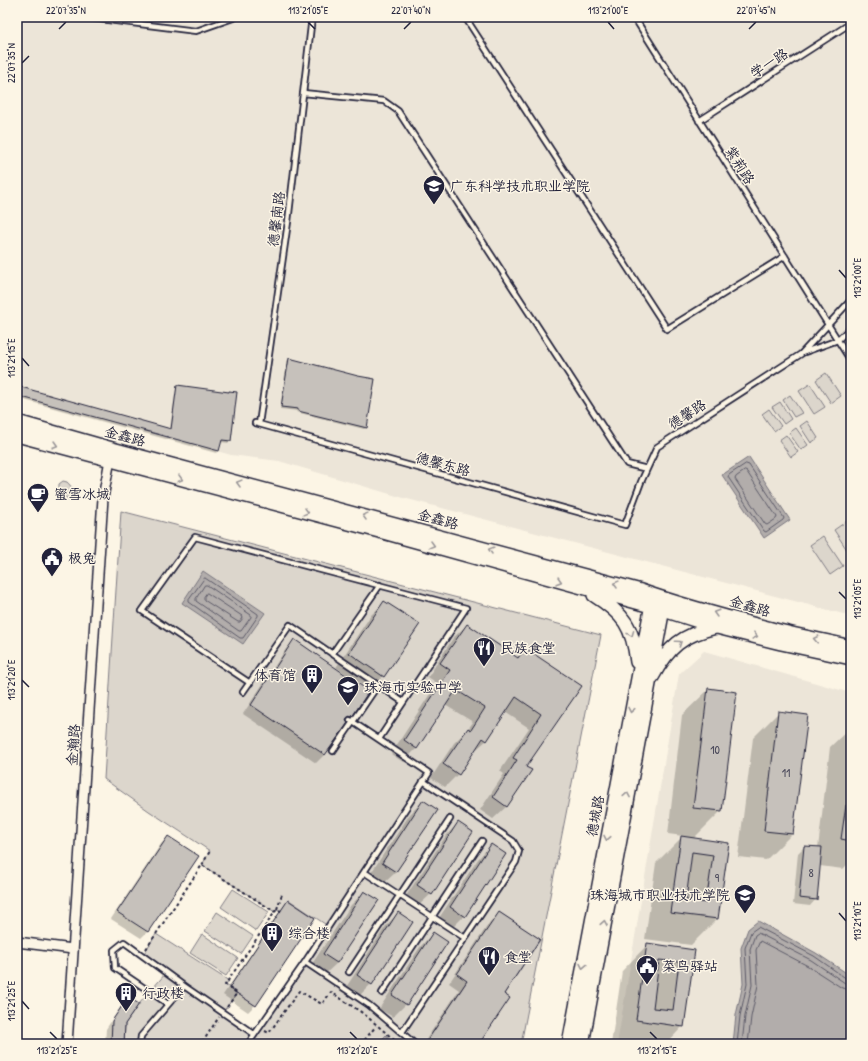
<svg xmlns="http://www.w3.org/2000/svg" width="868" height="1061" font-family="'Patrick Hand','LXGW WenKai TC',sans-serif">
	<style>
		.built { fill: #ece5d8 }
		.green { fill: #dcd6cc; stroke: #7f7c84 }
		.water { fill: #b2adab; stroke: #78757e }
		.shadow { fill: #0003 }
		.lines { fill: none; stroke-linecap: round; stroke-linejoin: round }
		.shore { stroke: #5c5a68; stroke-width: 1 }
		.building { fill: #c6c1bb; stroke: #22223b; fill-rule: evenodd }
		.lane-casing { stroke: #22223b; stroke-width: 8 }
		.street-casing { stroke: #22223b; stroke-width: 12 }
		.secondary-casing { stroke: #22223b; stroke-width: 16 }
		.path { stroke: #22223b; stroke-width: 2; stroke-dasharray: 3 3; stroke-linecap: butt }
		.lane { stroke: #fcf5e5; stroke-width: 4.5 }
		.street { stroke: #fcf5e5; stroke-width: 9 }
		.secondary { stroke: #fcf5e5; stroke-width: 13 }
		.oneway { stroke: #9a9698 }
		.ticks { fill: none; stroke: #22223b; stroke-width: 1.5 }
		.labels { text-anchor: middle; stroke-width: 3; stroke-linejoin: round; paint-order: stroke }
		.number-label { font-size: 12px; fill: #4b4a5b }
		.street-label { font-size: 14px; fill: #22223b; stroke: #fcf5e5 }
		.poi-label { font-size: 14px; fill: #22223b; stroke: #fcf5e5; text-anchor: start }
		.neatline { fill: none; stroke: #22223b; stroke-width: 1.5 }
		.ticks-label { font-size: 10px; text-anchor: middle; fill: #22223b }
	</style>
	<rect width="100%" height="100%" fill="#fcf5e5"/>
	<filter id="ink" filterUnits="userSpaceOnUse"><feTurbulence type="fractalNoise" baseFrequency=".025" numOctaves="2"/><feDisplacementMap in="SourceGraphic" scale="8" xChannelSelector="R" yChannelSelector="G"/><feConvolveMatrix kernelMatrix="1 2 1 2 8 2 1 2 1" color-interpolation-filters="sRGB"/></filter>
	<g filter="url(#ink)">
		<path class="built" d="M17,17H851V616L400,497L279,461L231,455L17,395Z
			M704,651L851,693V1044H617L679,674Z"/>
		<path class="green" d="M826,373L841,396L831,403L816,380Z
			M810,384L825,407L814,414L799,391Z
			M790,395L802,413L794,417L783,400Z
			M780,402L791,419L784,424L772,407Z
			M769,409L781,426L774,431L762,414Z
			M807,421L818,438L811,443L800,426Z
			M796,428L808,445L801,450L789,433Z
			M786,435L798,452L791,457L779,440Z
			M63,481L67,482C72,487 77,493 73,500L70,501L61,493L59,489V484Z
			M121,511L601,635L521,1044H479L504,994L540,940L500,913L467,981L427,1041L432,1044H124L125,1024L139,1004L166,973L143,955L156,934L229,981L226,985L237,993L223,1012L254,1034L328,926L289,900L281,911L277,909L275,912L202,865L210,851L149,811L104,779Z
			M847,521L851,528V556L834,530Z
			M823,536L843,566L830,575L810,545Z
			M233,889L269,912L256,931L221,907Z
			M217,912L253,936L241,954L205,931Z
			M202,934L238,958L226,976L190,953Z"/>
		<path class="water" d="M749,457L790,520L764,538L722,475Z
			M203,571L265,613L243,644L182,603Z
			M758,921L816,953L851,976V1044H733L736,1015L743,984L741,948L748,929Z
			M386,1035L393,1044H378Z"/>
		<path class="shadow" d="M289,359L366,428L364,429L296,412L297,411L280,409L287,361Z
			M177,386L228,393L229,392L230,441L228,443L220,442L218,451L216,453L17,398L21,389L170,429L176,388Z
			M385,602L383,676L370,690L336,667L335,669L351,716L346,721L325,754L316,763L243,714L286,649L294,640L335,669L371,615Z
			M467,625L516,658L526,649L581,686L525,767L507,806L493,819L480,810L504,774L500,771L529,728L505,712L487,740L472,753L458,774L445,787L431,778L454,743L468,729L473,722L445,705L416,749L403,762L391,754L437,683L428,677L453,638Z
			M709,689L721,811L693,839L728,844L717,919L691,945L645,939L656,863L683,836L668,834L682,715Z
			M779,712L792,834L766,860L738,857L753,738Z
			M851,727V861L843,869L820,866L816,899L810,906L793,904L798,853L804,847L818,848L830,747Z
			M423,801L396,872L382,885L369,876L410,814Z
			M458,823L431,894L417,907L404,899L445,837Z
			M168,837L197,857L147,932L141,938L111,919L161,844Z
			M491,845L464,916L451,929L437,921L478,859Z
			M364,892L337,963L323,976L310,967L351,905Z
			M288,901L255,1005L248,1012L223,995L282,908Z
			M398,913L371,984L358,997L345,989L385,927Z
			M499,913L502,995L478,1044H423L459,990L449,983L490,922Z
			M433,933L406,1004L393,1017L379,1009L420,947Z
			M648,944L694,951L683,1026L666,1044H611L622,971Z
			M128,998L124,1024L123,1044H105L106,1029L122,1005Z"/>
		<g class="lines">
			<path class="shore" d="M746,464L749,465L784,518L783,520L766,532L764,531L728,477L729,475Z
				M745,471L747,472L777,517L776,519L767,525L765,524L735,479L736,477Z
				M205,578L258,614V616L243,638H240L189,602V600Z
				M205,585H207L251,615V617L241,631H239L196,601V599Z
				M207,593L242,616L243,618L240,622H238L204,600V597Z
				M737,1044L740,1016L747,984L745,948L751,932L758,927L814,956L847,979H851
				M742,1044L745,1016L752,985L750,949L755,935L758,933L811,960L845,983L851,984
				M748,1044L751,1017L758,985L756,950L760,941L808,966L842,988L851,990"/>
		</g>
		<path class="building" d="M289,358L358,376L375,379L367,428L298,411V409L281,407Z
			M177,385L229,392V391L237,392L231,441L222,440L219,451L18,396L21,387L171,429Z
			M384,601L420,624L384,677L349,653Z
			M467,624L518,658L525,648L582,686L526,767L532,770L507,807L493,797L517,760L513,758L541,714L516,697L487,741L483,738L459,775L443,764L468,728L471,730L485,708L456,690L417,749L404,740L450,670L440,663Z
			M294,639L369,691L352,717L347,718L346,720L348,723L325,755L251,705Z
			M708,688L737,692L722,811L693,808Z
			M778,711L808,715L793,834L764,831Z
			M423,800L438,810L396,872L382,863Z
			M846,805H851V841L841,839Z
			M458,822L473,832L432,895L417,885Z
			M168,836L199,856L148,932L117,912Z
			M681,836L729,843L718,919L670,913ZM692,852L713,855L706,903L686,900Z
			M491,844L506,854L465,917L450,907Z
			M804,846L822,847L817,900L799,898Z
			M364,891L379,900L337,963L323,954Z
			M288,900L315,918L256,1006L229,988Z
			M398,912L413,922L372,985L357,975Z
			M499,912L540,939L504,994L510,998L479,1044H432L427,1041L467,981L457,974Z
			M433,932L448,942L407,1005L392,995Z
			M647,943L695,950L684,1027L636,1020ZM659,960L679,962L673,1010L653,1008Z
			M128,997L139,1004L125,1024L124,1044H111L112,1021Z"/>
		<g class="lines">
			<g class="lane-casing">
				<path id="lane" d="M84,17L196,31L236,17
					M465,17L667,329L785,256
					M634,17L851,361
					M303,93L384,101L398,111L627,464L647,469
					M699,121L851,23
					M802,353L838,340L851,327
					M255,423L625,525L641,482L657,447L801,354L851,300
					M259,424L288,222L312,17
					M332,654L380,585
					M250,683L142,611L195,537L466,608L379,739
					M243,692L290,625L403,702
					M333,751L378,685
					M364,872L465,938
					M305,962L369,1005L415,1044
					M349,972L450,819
					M382,993L482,841
					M168,1004L115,968L114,950L124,942L184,986
					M402,1032L516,862L519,851L513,841L423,781
					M140,1044L141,1036L184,986L254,1034
					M248,1044L305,962L429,773L350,720"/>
			</g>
			<g class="street-casing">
				<path id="street" d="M17,942L73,949
					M67,1044L103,498L111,454"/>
			</g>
			<g class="secondary-casing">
				<path id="secondary" d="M17,422L112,449L641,591C686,607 733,619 779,631C803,637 827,641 851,647
					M17,435L383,532L651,606L717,627L781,643L851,658
					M594,595C624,614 633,627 637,662
					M652,677C669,646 682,635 716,627
					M569,1044L653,599
					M582,1044L664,603"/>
			</g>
			<path class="path" d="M202,865L210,851
				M277,909L282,894
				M146,949L202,865L275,912
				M227,1007L237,993L225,985L277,909L281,911
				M265,1031L269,1033L299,991L322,1004L331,992L364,1014L399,1044
				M196,1044L204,1040L219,1017
				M360,1044L363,1042L376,1026"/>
			<use href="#lane" class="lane"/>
			<use href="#street" class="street"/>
			<use href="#secondary" class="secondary"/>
		</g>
		<defs><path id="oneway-chevron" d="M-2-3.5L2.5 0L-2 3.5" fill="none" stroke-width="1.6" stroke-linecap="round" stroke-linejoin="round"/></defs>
		<g class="oneway">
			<use href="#oneway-chevron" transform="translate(55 445) rotate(16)"/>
			<use href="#oneway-chevron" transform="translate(180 479) rotate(15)"/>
			<use href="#oneway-chevron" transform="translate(239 483) rotate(-165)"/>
			<use href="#oneway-chevron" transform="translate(306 512) rotate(15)"/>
			<use href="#oneway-chevron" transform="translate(365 516) rotate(-165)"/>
			<use href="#oneway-chevron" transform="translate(432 545) rotate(15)"/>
			<use href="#oneway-chevron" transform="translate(491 550) rotate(-165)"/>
			<use href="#oneway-chevron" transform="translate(559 581) rotate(16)"/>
			<use href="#oneway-chevron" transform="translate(616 584) rotate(-165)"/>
			<use href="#oneway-chevron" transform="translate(716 613) rotate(-164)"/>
			<use href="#oneway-chevron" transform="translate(631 634) rotate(69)"/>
			<use href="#oneway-chevron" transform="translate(755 636) rotate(14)"/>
			<use href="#oneway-chevron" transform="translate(816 639) rotate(-168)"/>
			<use href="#oneway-chevron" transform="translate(679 643) rotate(-35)"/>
			<use href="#oneway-chevron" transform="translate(631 710) rotate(101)"/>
			<use href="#oneway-chevron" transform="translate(627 795) rotate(-80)"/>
			<use href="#oneway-chevron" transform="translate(607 838) rotate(101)"/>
			<use href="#oneway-chevron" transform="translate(604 923) rotate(-80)"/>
			<use href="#oneway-chevron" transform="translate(583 966) rotate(101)"/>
		</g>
	</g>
	<path class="ticks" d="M308,22L315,29M608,22L614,29M59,29L66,22M404,29L411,22M749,29L756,22M22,63L29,56M839,270L846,278M22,358L29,366M839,592L846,599M22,680L29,687M839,913L846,921M22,1001L29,1009M50,1032L57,1039M350,1032L357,1039M650,1032L657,1039"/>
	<defs>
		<g id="university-pin" transform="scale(1.15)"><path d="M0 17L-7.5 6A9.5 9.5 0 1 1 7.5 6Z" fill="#22223b" stroke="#fcf5e5"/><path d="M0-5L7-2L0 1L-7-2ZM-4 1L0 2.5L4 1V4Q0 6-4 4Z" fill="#fff"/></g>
		<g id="cafe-pin" transform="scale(1.15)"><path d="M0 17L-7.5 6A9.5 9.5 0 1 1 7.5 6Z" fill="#22223b" stroke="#fcf5e5"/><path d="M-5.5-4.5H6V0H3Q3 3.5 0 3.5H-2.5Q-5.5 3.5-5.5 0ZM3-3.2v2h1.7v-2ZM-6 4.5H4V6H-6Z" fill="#fff"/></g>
		<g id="civic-pin" transform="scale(1.15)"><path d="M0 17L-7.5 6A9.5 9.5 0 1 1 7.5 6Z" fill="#22223b" stroke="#fcf5e5"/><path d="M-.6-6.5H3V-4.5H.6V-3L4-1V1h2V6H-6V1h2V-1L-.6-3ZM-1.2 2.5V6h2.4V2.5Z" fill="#fff"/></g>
		<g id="restaurant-pin" transform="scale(1.15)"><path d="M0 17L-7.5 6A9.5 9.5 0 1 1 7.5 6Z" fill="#22223b" stroke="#fcf5e5"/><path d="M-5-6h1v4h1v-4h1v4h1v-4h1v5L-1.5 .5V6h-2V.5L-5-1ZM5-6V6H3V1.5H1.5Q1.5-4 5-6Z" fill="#fff"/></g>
		<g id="building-pin" transform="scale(1.15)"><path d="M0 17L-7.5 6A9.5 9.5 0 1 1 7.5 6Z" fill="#22223b" stroke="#fcf5e5"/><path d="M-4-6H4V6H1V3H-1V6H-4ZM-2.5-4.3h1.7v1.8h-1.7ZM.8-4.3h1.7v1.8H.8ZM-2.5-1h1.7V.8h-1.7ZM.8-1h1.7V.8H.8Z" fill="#fff"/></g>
		<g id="school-pin" transform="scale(1.15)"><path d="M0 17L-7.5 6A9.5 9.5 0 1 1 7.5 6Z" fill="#22223b" stroke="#fcf5e5"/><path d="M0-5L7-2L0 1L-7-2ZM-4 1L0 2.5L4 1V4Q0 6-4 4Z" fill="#fff"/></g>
	</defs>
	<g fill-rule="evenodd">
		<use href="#university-pin" x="434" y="186"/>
		<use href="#cafe-pin" x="38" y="494"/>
		<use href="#civic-pin" x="52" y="558"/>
		<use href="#restaurant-pin" x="484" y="648"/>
		<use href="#building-pin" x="312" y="675"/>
		<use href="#school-pin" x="348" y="687"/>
		<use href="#university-pin" x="745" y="895"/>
		<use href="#building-pin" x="272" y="933"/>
		<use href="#restaurant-pin" x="489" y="957"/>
		<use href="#civic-pin" x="647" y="966"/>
		<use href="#building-pin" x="126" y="993"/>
	</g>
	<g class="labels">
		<g class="number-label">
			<text x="715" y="754">10</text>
			<text x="786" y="777">11</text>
			<text x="811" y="877">8</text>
			<text x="717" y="882">9</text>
		</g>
		<g class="street-label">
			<text transform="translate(769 63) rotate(-33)" y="5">学一路</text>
			<text transform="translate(740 165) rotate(58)" y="5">紫荊路</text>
			<text transform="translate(276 219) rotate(-83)" y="5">德馨南路</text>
			<text transform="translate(687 414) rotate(-33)" y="5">德馨路</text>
			<text transform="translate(125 436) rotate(15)" y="5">金鑫路</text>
			<text transform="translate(443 464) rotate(15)" y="5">德馨东路</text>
			<text transform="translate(438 519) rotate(15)" y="5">金鑫路</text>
			<text transform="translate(750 606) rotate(16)" y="5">金鑫路</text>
			<text transform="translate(73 745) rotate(-86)" y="5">金瀚路</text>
			<text transform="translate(595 816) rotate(-79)" y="5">德城路</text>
		</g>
		<g class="poi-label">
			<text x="450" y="191">广东科学技术职业学院</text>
			<text x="54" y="499">蜜雪冰城</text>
			<text x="68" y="563">极兔</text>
			<text x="500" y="653">民族食堂</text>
			<text x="296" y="680" text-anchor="end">体育馆</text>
			<text x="364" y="692">珠海市实验中学</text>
			<text x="730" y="900" text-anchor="end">珠海城市职业技术学院</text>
			<text x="288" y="938">综合楼</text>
			<text x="504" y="962">食堂</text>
			<text x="662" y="971">菜鸟驿站</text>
			<text x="142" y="998">行政楼</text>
		</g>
	</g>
	<rect width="868" height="1061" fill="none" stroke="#fcf5e5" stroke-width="44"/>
	<rect x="22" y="22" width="824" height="1017" class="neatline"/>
	<g class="ticks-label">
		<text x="66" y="14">22°07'35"N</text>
		<text x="308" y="14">113°21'05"E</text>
		<text x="411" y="14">22°07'40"N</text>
		<text x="608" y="14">113°21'00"E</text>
		<text x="756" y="14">22°07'45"N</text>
		<text transform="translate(11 63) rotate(-90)" y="4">22°07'35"N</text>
		<text transform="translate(857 278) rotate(-90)" y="4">113°21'00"E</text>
		<text transform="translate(11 358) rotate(-90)" y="4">113°21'15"E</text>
		<text transform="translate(857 599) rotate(-90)" y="4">113°21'05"E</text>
		<text transform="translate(11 680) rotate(-90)" y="4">113°21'20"E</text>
		<text transform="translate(857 921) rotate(-90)" y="4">113°21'10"E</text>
		<text transform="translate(11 1001) rotate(-90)" y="4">113°21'25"E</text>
		<text x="57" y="1054">113°21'25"E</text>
		<text x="357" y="1054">113°21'20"E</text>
		<text x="657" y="1054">113°21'15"E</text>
	</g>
</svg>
